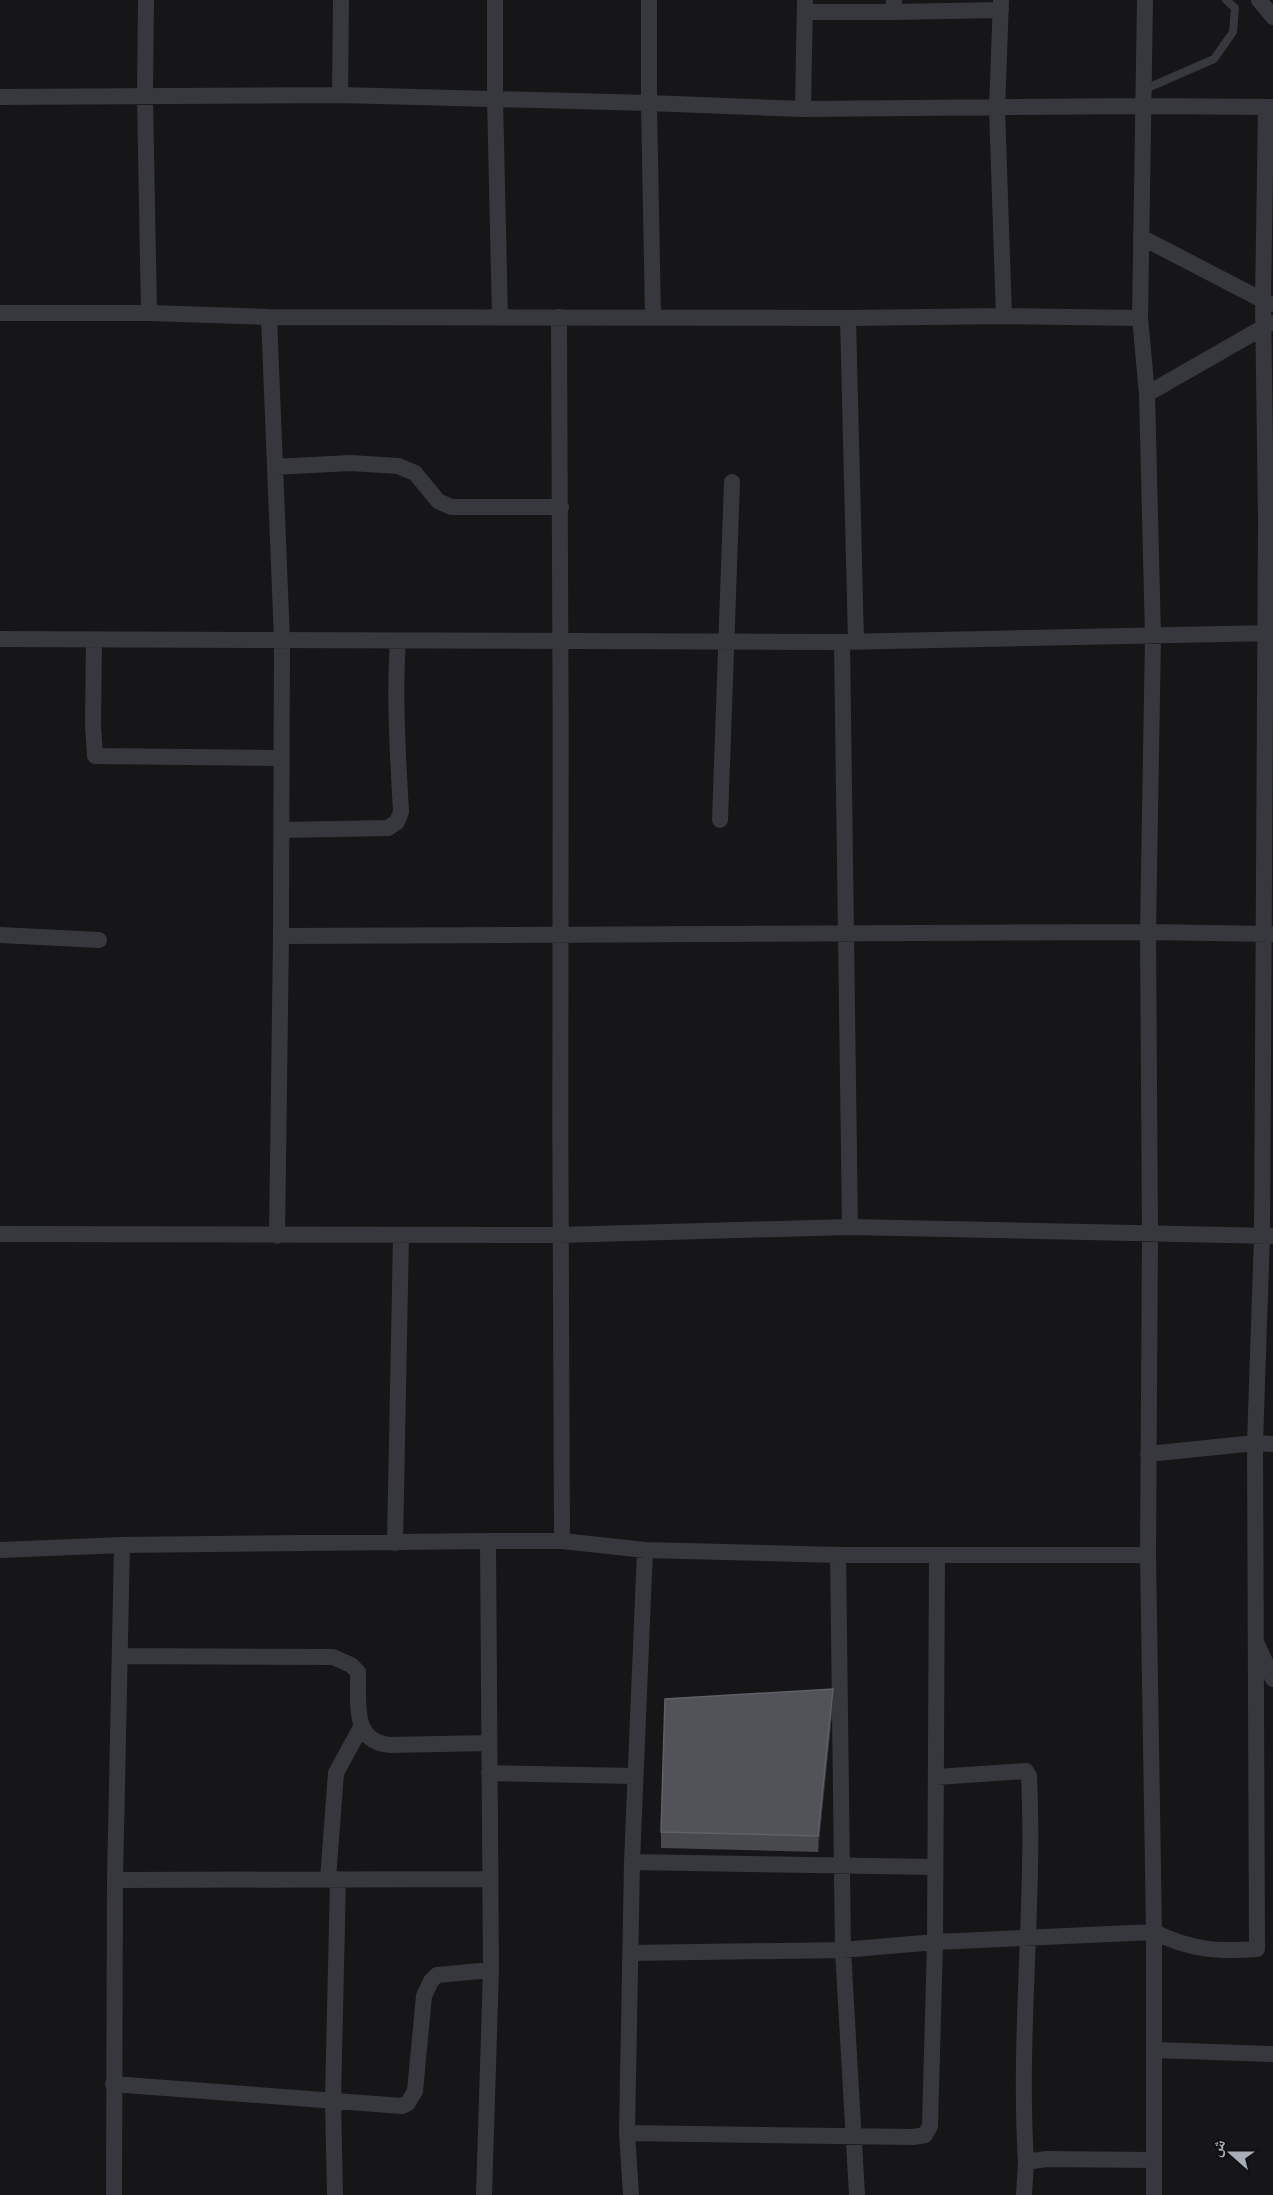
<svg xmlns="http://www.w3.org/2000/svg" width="1273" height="2195" font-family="'Nunito Sans','Noto Naskh Arabic',sans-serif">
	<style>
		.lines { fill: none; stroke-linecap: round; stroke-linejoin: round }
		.lane { stroke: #37383d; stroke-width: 8 }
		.street { stroke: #37383d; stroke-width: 16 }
		.wall { fill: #47494d }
		.shaded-wall { fill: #2f3033 }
		.building { fill: #525359; stroke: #5f6168; stroke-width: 1.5 }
	</style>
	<rect width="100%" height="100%" fill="#161618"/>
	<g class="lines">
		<path class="lane" d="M1143,90L1214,59L1233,32L1235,8L1226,0"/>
		<path class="street" d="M146,0L145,97L149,313
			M495,0V98L500,317
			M649,0V103L653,317
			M894,0L893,12L1001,10
			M1001,0L997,109L1004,316
			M1145,0L1140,318L1147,394L1153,636L1148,932L1150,1235L1148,1555L1154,1932V2195
			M1259,0L1273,17
			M805,12H893
			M340,95L341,0
			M0,97L340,95L649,103L803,109L1143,106L1273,107
			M803,109L805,0
			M1141,237L1270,304
			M0,313H149L269,317L848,318L1004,316L1140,318
			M269,317L282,640L281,936L277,1236
			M559,317C563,725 558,1133 562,1541
			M848,318L856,642
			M1147,394L1271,323
			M275,467L350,463L398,466L415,473L438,501L451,507H561
			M0,639L842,642L1273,633
			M94,640L93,725L95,756L282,758
			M842,642L850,1227
			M720,820L732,482
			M282,830L388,828L397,822L401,812C398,755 394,698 398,641
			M0,935L99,940
			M281,936L1148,932L1272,934
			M0,1234L559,1235L850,1227L1272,1236
			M1148,1454L1255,1443L1273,1444
			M395,1543L401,1236
			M0,1550L122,1545L488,1541H562L645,1550L838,1555H1148
			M838,1555L843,1950L857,2195
			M1257,1644L1273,1679
			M120,1656L333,1657L351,1665L358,1672C359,1701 351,1742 390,1745L489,1743
			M489,1773L635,1776
			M936,1777L1026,1771L1029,1776C1035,1904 1018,2033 1026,2162L1046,2159L1154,2160
			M632,1862L935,1867
			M328,1879L336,1773L361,1727
			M115,1880L490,1879
			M630,1953L843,1950L935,1942L1154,1932C1191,1950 1217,1952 1257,1949L1255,1443L1262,1236L1266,521L1263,301L1266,107
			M1155,2050L1273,2054
			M113,2084L402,2106L408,2103L415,2091L424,1996L431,1981L437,1975L491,1970
			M627,2133L913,2137L925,2135L930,2126L935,1942L937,1555
			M114,2195L115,1880L122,1545
			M335,2195L333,2100L338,1879
			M484,2195L491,1970L488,1541
			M631,2195L627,2133L632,1862L645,1550
			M1024,2195L1026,2162"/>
	</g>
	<path class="wall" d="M833,1704L818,1852L661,1848V1832Z"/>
	<path class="shaded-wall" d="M833,1689V1704L818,1852V1836Z"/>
	<path class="building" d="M833,1689L818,1836L661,1832L665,1699Z"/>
	<g transform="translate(1231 2153) rotate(291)" stroke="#111113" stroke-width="4.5" paint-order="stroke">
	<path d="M0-4.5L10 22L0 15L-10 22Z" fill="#a8adb8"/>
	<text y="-9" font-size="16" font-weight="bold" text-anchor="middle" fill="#a8adb8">ش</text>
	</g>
</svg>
